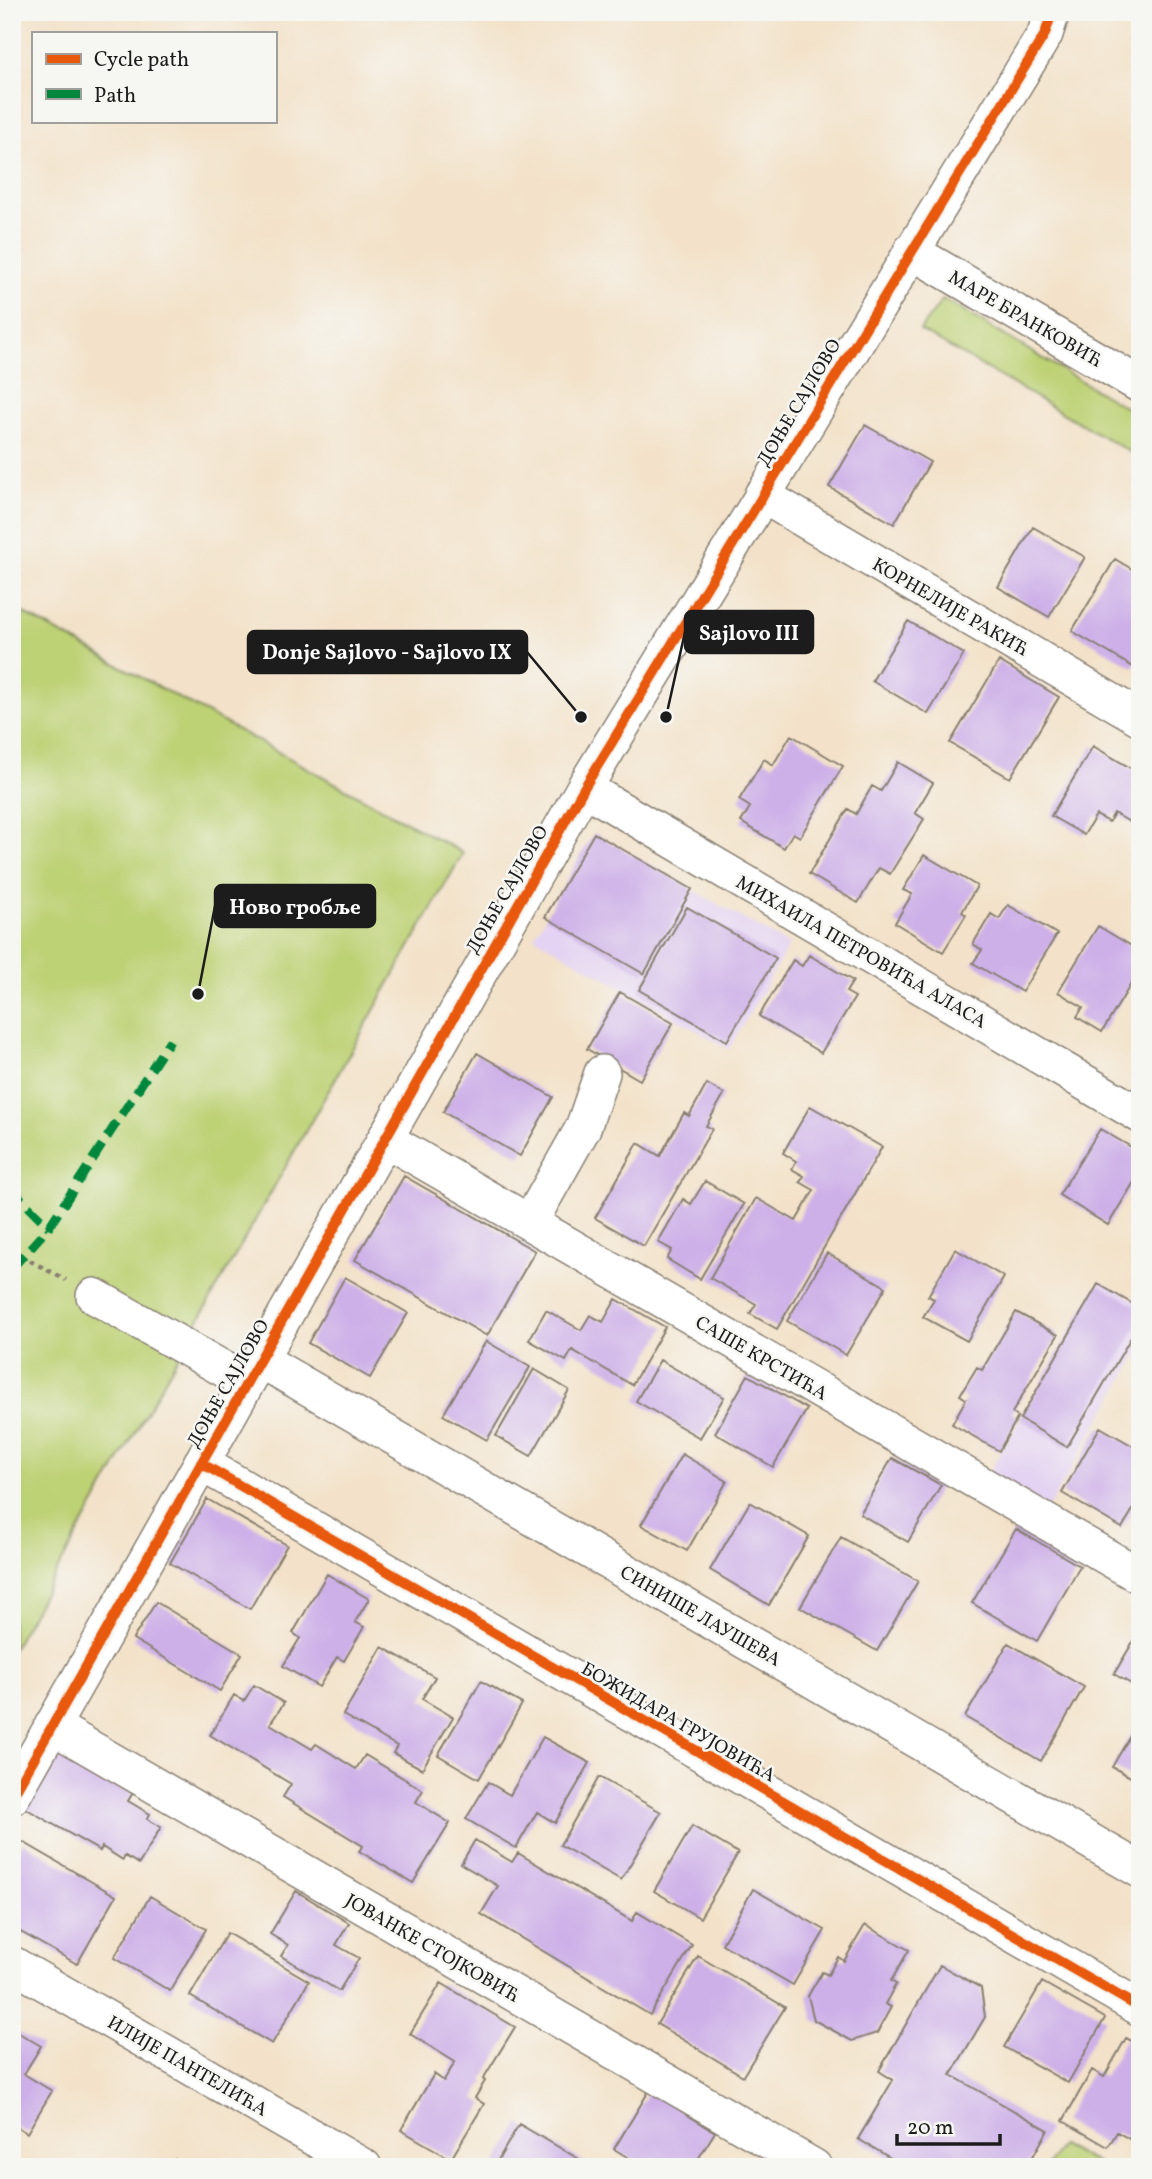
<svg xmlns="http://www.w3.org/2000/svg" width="1152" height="2179" font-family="Vollkorn,serif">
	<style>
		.built { fill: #e4d3f2 }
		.green { fill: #bdd175; stroke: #6c7648; stroke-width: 2 }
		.building { fill: #cdb0e8 }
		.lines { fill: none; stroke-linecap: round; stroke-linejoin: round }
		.minor-casing { stroke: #887f72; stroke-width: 38 }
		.path { stroke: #887f72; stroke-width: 4.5; stroke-dasharray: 5 5; stroke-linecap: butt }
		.minor { stroke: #fff; stroke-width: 35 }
		.quiet { stroke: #00873e; stroke-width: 9; stroke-dasharray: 18 9; stroke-linecap: butt }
		.cycleway-casing { stroke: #f6f6f2; stroke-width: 15 }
		.cycleway { stroke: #e8590c; stroke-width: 10 }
		.labels { text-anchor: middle; stroke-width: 5; stroke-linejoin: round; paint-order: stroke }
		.street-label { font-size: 19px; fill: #1c1c1c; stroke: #f6f6f2 }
		.leader { fill: none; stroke: #1c1c1c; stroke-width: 2.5 }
		.callout-dot { fill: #1c1c1c; stroke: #f6f6f2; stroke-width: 2.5 }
		.callout { fill: #1c1c1c; stroke: #1c1c1c; stroke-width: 2.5 }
		.callout-label { font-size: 21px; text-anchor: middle; font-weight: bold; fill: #fff }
	</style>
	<rect width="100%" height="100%" fill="#f6f6f2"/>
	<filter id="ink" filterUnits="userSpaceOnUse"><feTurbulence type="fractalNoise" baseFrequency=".0143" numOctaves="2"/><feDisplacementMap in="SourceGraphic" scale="14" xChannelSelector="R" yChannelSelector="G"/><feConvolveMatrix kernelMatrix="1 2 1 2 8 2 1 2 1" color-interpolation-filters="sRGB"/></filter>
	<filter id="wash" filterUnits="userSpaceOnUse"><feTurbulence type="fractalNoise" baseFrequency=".00686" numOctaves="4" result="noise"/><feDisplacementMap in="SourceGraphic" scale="28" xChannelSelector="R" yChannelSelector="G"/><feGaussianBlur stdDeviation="1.57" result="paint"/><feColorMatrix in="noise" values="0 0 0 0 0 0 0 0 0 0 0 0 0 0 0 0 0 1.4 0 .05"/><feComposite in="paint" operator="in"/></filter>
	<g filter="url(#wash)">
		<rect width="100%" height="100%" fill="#f3e2c9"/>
		<path class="built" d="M594,833L789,945L729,1049L534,937Z
			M1101,1281L1140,1303V1351L1047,1510L987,1476Z"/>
		<path class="green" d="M943,299L1140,416V458L920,330Z
			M12,607L463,853L12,1650Z
			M1061,2145L1104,2167H1047Z"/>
		<g id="blocks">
			<path class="building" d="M865,425L930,462L894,524L829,487Z
				M1033,527L1085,557L1049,617L998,587Z
				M1115,559L1140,574V657L1133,667L1072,631Z
				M908,621L964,654L928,714L872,681Z
				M999,661L1059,697L1010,778L950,743Z
				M791,735L843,766L800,837L793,833L784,848L741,822L750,807L739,800L764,759L773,765Z
				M1093,746L1139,773L1135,778L1140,781V828L1114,813L1109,822L1096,815L1084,835L1051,816Z
				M898,762L933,783L915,813L924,819L890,874L879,868L858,903L809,874L848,809L856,814L872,786L881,791Z
				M594,833L692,889L644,974L545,917Z
				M924,855L977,886L962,912L966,915L943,952L895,923L912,894L903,890Z
				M1008,905L1057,934L1022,992L973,963L982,950L973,944L991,914L999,919Z
				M687,907L776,958L727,1041L639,990Z
				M1098,926L1140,951V969L1102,1032L1077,1017L1083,1007L1058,992Z
				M809,955L853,981L846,992L855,997L821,1053L759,1016L793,960L802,966Z
				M620,992L673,1023L640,1080L587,1049Z
				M477,1053L553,1097L520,1156L443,1112Z
				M707,1084L724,1094L706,1126L712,1129L644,1246L595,1218L638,1143L660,1156L684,1113L689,1116Z
				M810,1106L882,1147L777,1329L750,1314L756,1304L710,1278L756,1198L796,1221L814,1190L800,1182L804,1176L792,1169L796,1161L783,1153Z
				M1100,1129L1140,1152V1172L1108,1225L1059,1195Z
				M404,1176L535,1251L487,1336L355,1260Z
				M705,1181L744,1204L700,1279L667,1259L672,1250L658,1242L683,1199L691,1204Z
				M955,1249L1004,1277L967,1341L923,1317L934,1299L928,1296Z
				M827,1253L886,1287L846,1355L787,1321Z
				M345,1277L408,1313L370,1378L308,1343Z
				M1098,1284L1140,1308V1322L1067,1447L1020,1419Z
				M616,1299L665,1327L632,1385L572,1350L566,1361L529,1340L546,1310L581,1330L590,1315L603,1322Z
				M1016,1312L1058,1335L1012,1413L1018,1417L999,1451L952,1424L966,1399L960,1395L977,1367L982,1370Z
				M486,1341L530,1367L487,1440L443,1415Z
				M660,1360L724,1397L700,1438L636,1401Z
				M534,1369L569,1390L531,1456L496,1436Z
				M748,1375L807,1409L773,1467L715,1433Z
				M1100,1427L1140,1450V1498L1122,1528L1062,1493Z
				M682,1454L727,1481L687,1551L641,1525Z
				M892,1458L941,1485L908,1542L860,1514Z
				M207,1499L287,1545L250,1609L170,1563Z
				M750,1502L809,1536L769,1605L710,1570Z
				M1016,1529L1080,1566L1037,1641L972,1603Z
				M841,1537L918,1581L877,1651L800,1607Z
				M327,1574L369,1599L355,1622L364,1627L344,1661L337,1657L319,1687L283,1666L300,1638L293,1633Z
				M156,1602L242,1654L220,1691L133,1639Z
				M1140,1630V1689L1114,1674Z
				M1008,1643L1084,1687L1041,1761L965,1717Z
				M382,1647L435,1677L422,1699L453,1717L422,1769L393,1753L397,1746L343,1715Z
				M481,1681L522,1704L479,1779L438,1755Z
				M254,1685L284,1703L270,1724L312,1749L316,1744L356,1769L365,1755L423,1790L416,1802L450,1823L413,1883L359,1851L363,1846L283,1797L291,1784L210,1735L234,1695L244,1701Z
				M1140,1719V1782L1112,1767Z
				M543,1737L590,1763L555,1823L537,1812L516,1848L466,1819L488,1782L510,1795Z
				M62,1742L137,1786L128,1801L150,1814L147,1819L161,1827L139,1864L125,1856L123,1860L102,1847L100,1851L25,1808Z
				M599,1777L661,1812L621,1880L560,1845Z
				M692,1826L738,1853L700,1918L654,1891Z
				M475,1840L512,1862L518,1853L632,1921L637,1912L692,1945L650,2015L481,1914L498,1886L461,1864Z
				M23,1842L116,1896L77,1964L12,1927V1861Z
				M753,1889L825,1930L793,1985L722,1944Z
				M296,1891L349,1923L336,1945L359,1958L339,1991L281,1956L288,1945L270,1934Z
				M150,1896L206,1929L170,1991L114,1958Z
				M865,1925L909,1950L891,1981L896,1984L885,2004L891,2007L877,2033L852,2041L814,2020L808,1996L822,1972L828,1975L838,1957L844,1961Z
				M227,1933L309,1981L272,2044L190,1996Z
				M698,1956L785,2007L743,2076L657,2024Z
				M940,1965L981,1988L985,2017L951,2075L1048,2130L1027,2167H930L926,2165L925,2167H906L858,2139L893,2080L879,2071Z
				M1042,1982L1105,2018L1068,2083L1004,2047Z
				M441,1983L515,2027L483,2079L485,2081L475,2098L484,2104L451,2159L401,2130L434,2074L444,2081L455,2062L410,2034Z
				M12,2029L41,2046L24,2074L52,2091L27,2133L12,2124Z
				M1126,2038L1140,2045V2145L1117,2132L1108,2147L1063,2121L1092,2070L1104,2077Z
				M649,2091L715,2132L693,2167H644L614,2149Z
				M519,2124L584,2162L582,2167H494Z
				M175,2159L188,2167H171Z"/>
		</g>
	</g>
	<g filter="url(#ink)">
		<use href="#blocks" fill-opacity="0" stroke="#887f72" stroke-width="2"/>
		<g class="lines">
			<g class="minor-casing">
				<path id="minor" d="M911,251L1140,385
					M762,495L1140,718
					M584,788L1140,1115
					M385,1139L1140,1576
					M530,1222L583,1128L602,1073
					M94,1296L229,1372
					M261,1360L1140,1870
					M201,1463L1140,2008
					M52,1726L814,2167
					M12,1797L584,788L1045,34L1052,12
					M12,1964L364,2167"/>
			</g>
			<path class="path" d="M12,1251L66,1280"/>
			<use href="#minor" class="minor"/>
			<path class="quiet" d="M12,1185L21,1199L49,1227
				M12,1268L49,1227L170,1040"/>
			<g class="cycleway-casing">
				<path id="cycleway" d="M201,1463L1140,2008
					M12,1797L584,788L1045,34L1052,12"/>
			</g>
			<use href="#cycleway" class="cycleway"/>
		</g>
	</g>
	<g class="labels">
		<g class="street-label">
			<text transform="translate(1026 318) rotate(30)" y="7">МАРЕ БРАНКОВИЋ</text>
			<text transform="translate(798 402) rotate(-59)" y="7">ДОЊЕ САЈЛОВО</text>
			<text transform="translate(951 606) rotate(30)" y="7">КОРНЕЛИЈЕ РАКИЋ</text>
			<text transform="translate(506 889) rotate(-60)" y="7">ДОЊЕ САЈЛОВО</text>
			<text transform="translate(862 951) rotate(30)" y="7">МИХАИЛА ПЕТРОВИЋА АЛАСА</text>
			<text transform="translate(762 1357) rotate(30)" y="7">САШЕ КРСТИЋА</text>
			<text transform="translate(227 1383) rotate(-60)" y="7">ДОЊЕ САЈЛОВО</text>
			<text transform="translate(701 1615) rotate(30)" y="7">СИНИШЕ ЛАУШЕВА</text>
			<text transform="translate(679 1721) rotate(30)" y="7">БОЖИДАРА ГРУЈОВИЋА</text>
			<text transform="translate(433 1947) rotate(30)" y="7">ЈОВАНКЕ СТОЈКОВИЋ</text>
			<text transform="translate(188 2065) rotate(30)" y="7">ИЛИЈЕ ПАНТЕЛИЋА</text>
		</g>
	</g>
	<path class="leader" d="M666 717L685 632M581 717L527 652M198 994L215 906"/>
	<g class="callout-dot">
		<circle cx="666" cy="717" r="7"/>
		<circle cx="581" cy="717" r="7"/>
		<circle cx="198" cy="994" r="7"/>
	</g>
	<g class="callout">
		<rect x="685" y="611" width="128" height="42" rx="7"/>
		<rect x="248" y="631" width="279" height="42" rx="7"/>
		<rect x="215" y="885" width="160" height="42" rx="7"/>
	</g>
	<g class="callout-label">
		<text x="749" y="640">Sajlovo III</text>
		<text x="387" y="659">Donje Sajlovo - Sajlovo IX</text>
		<text x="295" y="914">Ново гробље</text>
	</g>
	<rect width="1152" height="2179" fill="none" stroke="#f6f6f2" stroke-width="42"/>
	<rect x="32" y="32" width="245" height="91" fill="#f6f6f2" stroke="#9f9f9c" stroke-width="2"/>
	<rect x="46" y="54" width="35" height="10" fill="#e8590c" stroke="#9f9f9c" stroke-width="2"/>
	<text x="94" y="66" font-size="21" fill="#1c1c1c">Cycle path</text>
	<rect x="46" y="89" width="35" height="10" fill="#00873e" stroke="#9f9f9c" stroke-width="2"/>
	<text x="94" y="102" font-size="21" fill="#1c1c1c">Path</text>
	<path d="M897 2134v10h103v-10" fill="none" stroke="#1c1c1c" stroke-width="3.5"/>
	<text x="907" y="2134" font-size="21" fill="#1c1c1c" stroke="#f6f6f2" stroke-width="5" paint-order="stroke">20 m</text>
</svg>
